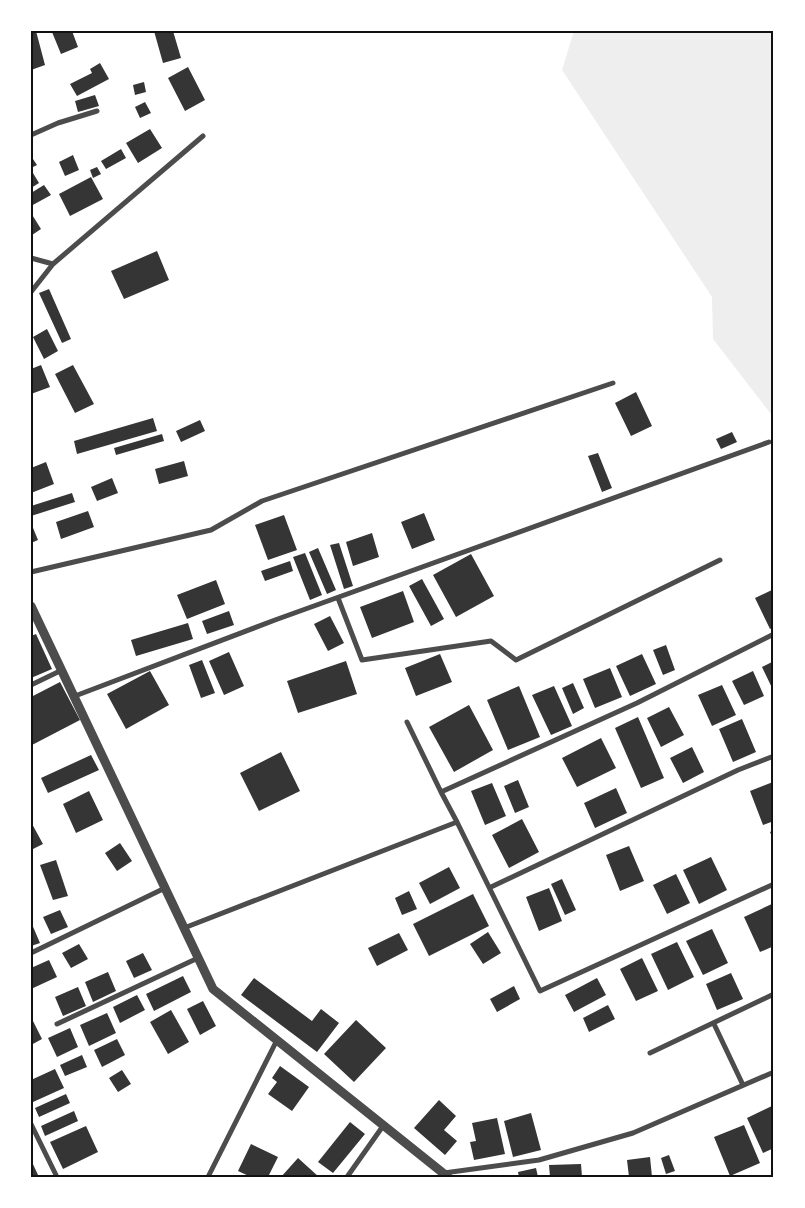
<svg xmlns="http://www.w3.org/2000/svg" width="805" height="1208" font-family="'IBM Plex Sans',sans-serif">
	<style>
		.green { fill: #eee }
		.building { fill: #353535 }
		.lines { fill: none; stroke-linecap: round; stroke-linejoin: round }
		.minor { stroke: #4c4c4c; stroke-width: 5 }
		.tertiary { stroke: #4c4c4c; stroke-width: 9 }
		.neatline { fill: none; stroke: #111; stroke-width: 2 }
	</style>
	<rect width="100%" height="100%" fill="#fff"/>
	<path class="green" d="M574,31H774V418L713,339L712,297L562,70Z"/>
	<path class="building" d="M31,31H36L45,65L31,70Z
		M55,31H72L78,47L61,54L52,32Z
		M154,31H173L181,58L163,63Z
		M100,63L109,79L77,96L70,84L92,73L90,69Z
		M188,67L205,100L185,111L168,78Z
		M144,82L146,92L135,95L133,85Z
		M95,95L99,106L78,112L75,101Z
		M145,102L151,113L140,118L135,107Z
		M150,129L162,148L138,163L126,143Z
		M121,149L126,158L106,169L101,161Z
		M73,155L79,170L65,176L59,162Z
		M31,156L37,165L31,168Z
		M97,167L101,174L93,178L90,170Z
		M33,173L39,183L31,188V174Z
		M91,177L103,199L70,216L59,194Z
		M44,185L51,195L31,206V193Z
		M31,213L41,229L32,235L31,233Z
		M157,251L169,280L124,299L111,271Z
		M49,289L71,339L62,343L39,293Z
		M47,329L58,351L44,359L33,337Z
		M41,365L50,387L31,394V369Z
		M73,365L94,404L75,413L55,374Z
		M636,392L652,426L631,436L615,403Z
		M153,418L157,431L77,454L74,441Z
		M200,420L205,431L181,442L176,431Z
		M732,432L737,442L721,449L716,439Z
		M162,434L164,441L116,455L114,448Z
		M598,453L612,488L602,492L588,456Z
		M184,461L188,476L159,484L155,469Z
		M46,462L54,484L31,493V468Z
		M112,478L118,493L97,501L91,487Z
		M72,493L75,502L31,516V506Z
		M88,511L94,527L61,539L56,522Z
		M424,513L435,540L412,549L401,522Z
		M284,515L297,550L268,560L255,525Z
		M31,523L38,540L31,543Z
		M372,533L379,557L353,566L346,542Z
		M339,543L353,586L344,589L330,545Z
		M318,548L336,590L327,594L309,552Z
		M305,553L322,595L310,600L293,557Z
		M471,554L494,596L456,617L433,575Z
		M290,561L293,571L265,581L261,571Z
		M422,579L444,619L431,626L409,586Z
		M216,580L225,604L187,619L177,595Z
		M774,589V627L770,629L755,598Z
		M403,591L414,622L372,638L360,607Z
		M229,611L234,625L207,634L202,621Z
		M330,616L344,643L328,651L314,624Z
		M188,623L193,639L136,656L131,640Z
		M36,634L52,669L31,678V636Z
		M666,645L675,670L663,675L653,650Z
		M229,652L244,686L224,695L209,661Z
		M440,654L452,682L416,696L405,668Z
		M642,654L656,684L630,696L616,666Z
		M202,660L215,693L201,698L189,665Z
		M346,661L357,694L298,713L287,681Z
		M774,661V692L762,667Z
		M610,668L622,697L595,708L583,679Z
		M150,671L169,705L126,729L107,694Z
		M753,671L764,696L744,705L732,681Z
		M60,682L80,720L32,745L31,697Z
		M573,683L584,708L573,714L562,688Z
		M722,685L736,715L712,726L698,695Z
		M519,686L540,737L508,750L487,700Z
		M554,686L572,726L551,735L532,695Z
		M469,705L493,750L454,772L429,727Z
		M669,707L684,735L661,747L647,718Z
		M638,717L664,778L641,788L615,728Z
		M742,719L756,752L733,762L719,729Z
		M601,738L616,768L577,787L562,758Z
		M692,747L704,772L683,783L670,758Z
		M281,752L300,791L259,811L240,773Z
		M91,755L99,770L48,793L41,778Z
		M518,780L529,807L515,813L504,786Z
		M773,782L774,821L763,825L750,791Z
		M492,783L506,816L485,825L471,791Z
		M616,788L627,813L595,828L584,803Z
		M89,791L103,820L76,833L63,804Z
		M522,819L539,852L509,868L492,835Z
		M31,822L43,844L31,850Z
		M774,830V841L770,832Z
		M120,843L132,861L117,871L105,853Z
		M629,846L644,881L620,891L606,855Z
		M711,857L727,890L699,904L683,870Z
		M56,860L68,896L53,900L40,865Z
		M449,867L460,888L430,904L419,883Z
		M676,874L690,903L667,914L653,885Z
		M562,879L576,910L565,915L551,884Z
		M549,888L562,921L539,931L526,897Z
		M409,891L417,909L402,915L395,898Z
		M473,894L489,926L429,956L413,924Z
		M774,903V946L760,952L744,917Z
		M60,910L68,927L51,934L43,917Z
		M31,922L40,943L31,946Z
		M712,929L728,963L703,975L686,941Z
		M488,932L501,953L483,964L470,944Z
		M399,933L408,950L377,966L368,948Z
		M677,942L694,977L668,990L651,954Z
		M79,944L88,959L71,968L62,953Z
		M143,953L152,970L134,978L126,961Z
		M642,958L658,991L636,1001L620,969Z
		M49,960L57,977L31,989V968Z
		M108,972L116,991L93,1002L85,982Z
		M731,973L743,999L717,1010L706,984Z
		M183,976L191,992L154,1011L146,994Z
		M254,978L312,1021L321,1009L339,1023L317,1052L241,995Z
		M597,978L606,995L574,1012L565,995Z
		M514,986L520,999L497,1012L490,999Z
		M78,987L86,1006L63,1016L55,997Z
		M137,995L145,1010L120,1023L113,1007Z
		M203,1001L216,1026L200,1035L187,1009Z
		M608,1005L615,1019L589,1032L583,1018Z
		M171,1010L189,1042L168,1054L150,1022Z
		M107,1013L116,1033L89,1046L80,1025Z
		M31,1017L42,1039L31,1045Z
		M356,1020L386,1048L354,1082L324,1054Z
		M70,1028L78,1047L57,1057L48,1038Z
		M117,1039L125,1055L102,1067L94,1050Z
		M82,1055L87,1067L65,1076L60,1065Z
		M280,1066L309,1087L292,1111L268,1094L277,1082L272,1078Z
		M55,1069L64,1088L33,1102L31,1080Z
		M122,1070L131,1084L118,1092L109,1078Z
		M66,1094L70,1103L39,1117L35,1108Z
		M439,1100L456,1116L444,1130L457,1141L445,1155L414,1128Z
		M774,1105V1148L763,1153L747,1118Z
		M74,1111L78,1121L45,1136L41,1126Z
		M531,1113L541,1150L513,1157L504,1121Z
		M497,1118L505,1154L474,1160L470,1142L476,1141L472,1123Z
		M350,1122L365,1134L333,1173L318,1162Z
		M744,1125L760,1163L730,1176L714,1137Z
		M86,1126L98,1152L63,1169L50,1142Z
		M251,1144L278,1157L268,1177H251L238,1171Z
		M669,1155L675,1171L666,1174L661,1158Z
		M650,1157L652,1177H629L627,1160Z
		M298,1158L319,1177H281Z
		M31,1160L39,1177H31Z
		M581,1164L582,1177H550L549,1165Z
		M536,1168L538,1177H519L518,1172Z"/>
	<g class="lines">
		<path class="minor" d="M31,135L58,123L97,111
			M31,258L53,264
			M31,292L53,264L203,136
			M31,572L211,530L262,501L613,383
			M338,598L362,660L491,641L516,660L720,560
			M31,685L62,670
			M75,696L275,620L769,442
			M407,722L441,792
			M457,822L540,991L774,884
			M491,887L738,770L774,756
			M184,928L457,822L441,792L637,703L774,634
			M31,953L165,888
			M57,1024L198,958
			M714,1024L743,1085
			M650,1053L774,994
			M31,1124L56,1175
			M444,1173L539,1160L633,1133L774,1072
			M208,1177L277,1040
			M347,1177L383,1126"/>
		<path class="tertiary" d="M31,606L213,989L448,1177"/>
	</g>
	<rect width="805" height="1208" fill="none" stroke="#ffffff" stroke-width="65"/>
	<rect x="32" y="32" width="740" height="1144" class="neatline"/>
</svg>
